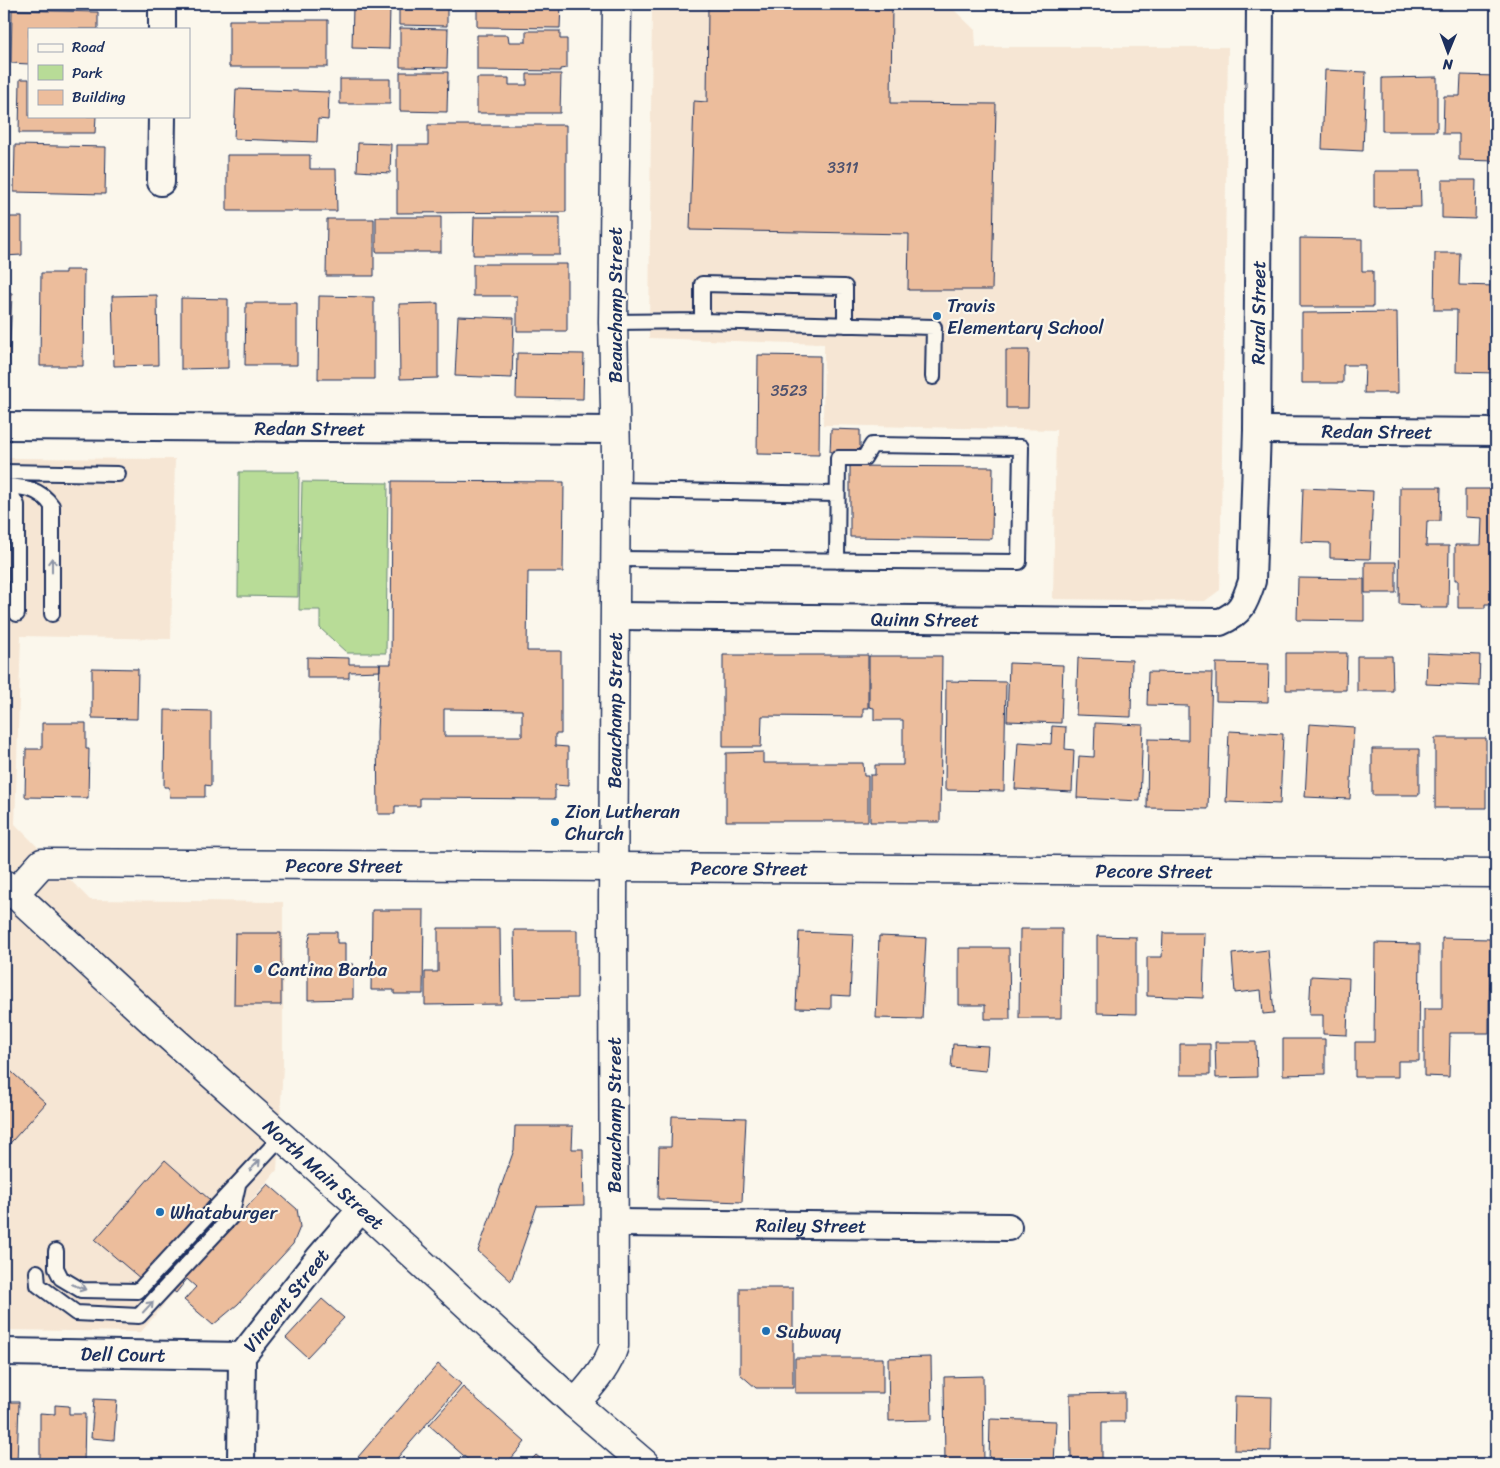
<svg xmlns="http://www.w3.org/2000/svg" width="1500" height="1468" font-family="Sriracha,sans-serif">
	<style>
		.built { fill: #f6e6d4 }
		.green { fill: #b8dc97; stroke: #6a867a }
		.building { fill: #ecbd9c; stroke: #1b2f5e; fill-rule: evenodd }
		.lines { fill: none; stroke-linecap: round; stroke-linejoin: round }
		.lane-casing { stroke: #1b2f5e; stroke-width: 18 }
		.street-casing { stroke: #1b2f5e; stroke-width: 30 }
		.secondary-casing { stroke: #1b2f5e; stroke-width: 31 }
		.lane { stroke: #fbf7ec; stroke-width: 14 }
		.street { stroke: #fbf7ec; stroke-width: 26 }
		.secondary { stroke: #fbf7ec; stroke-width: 28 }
		.oneway { stroke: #8b93a5 }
		.poi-dot { fill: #1f6fb2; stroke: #fbf7ec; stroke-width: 2 }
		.labels { text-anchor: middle; stroke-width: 4.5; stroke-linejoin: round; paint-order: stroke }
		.number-label { font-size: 16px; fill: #4f526e }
		.street-label { font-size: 19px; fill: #1b2f5e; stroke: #fbf7ec }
		.poi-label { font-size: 19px; fill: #1b2f5e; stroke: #fbf7ec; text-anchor: start }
	</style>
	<rect width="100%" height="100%" fill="#fbf7ec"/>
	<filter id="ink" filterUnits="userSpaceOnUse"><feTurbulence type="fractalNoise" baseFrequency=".02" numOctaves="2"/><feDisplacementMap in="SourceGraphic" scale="10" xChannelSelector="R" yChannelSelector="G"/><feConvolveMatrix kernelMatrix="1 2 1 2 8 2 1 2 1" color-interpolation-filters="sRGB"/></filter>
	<g filter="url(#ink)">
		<path class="built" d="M652,4H950L951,7L975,30L976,47H1228L1220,590L1205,601L1053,599L1056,430L823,425L824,344L649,338Z
			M4,458L175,459L171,639L21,636L15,824L90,900L283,902V1066L277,1170L141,1332L4,1330Z"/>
		<path class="green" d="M239,472H299L298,597L238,596Z
			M302,482L388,483L386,653H347L320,628V610H299Z"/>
		<path class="building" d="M399,4H447V26L399,25Z
			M477,4H561L560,28L477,27Z
			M708,4H892L891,103L996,104L992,290H908L909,234L690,230L694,101L707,102Z
			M353,6L390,7L389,49L352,48Z
			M12,10L98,12V29H29V64L11,63Z
			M229,20H328V67H229Z
			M400,28L448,29L447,68L400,67Z
			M526,31H560V39H567V68L560,69V71L477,70V35H508L509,42H526Z
			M1325,70L1366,72L1363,151L1322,149Z
			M400,72H448L447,112L400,111Z
			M527,74H561L560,113H477V78H509V85H527Z
			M1461,75L1496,76V161L1459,160V134H1443L1444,96H1460Z
			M1437,77V131H1382V78Z
			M20,79H29V116H96L95,133H19Z
			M340,79H390V104H340Z
			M236,89L329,92L328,120L318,119L317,142L234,139Z
			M428,125H566V212L397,213V145H428Z
			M358,143L391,144L390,173L357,171Z
			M15,145L106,147L105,194L14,192Z
			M227,155H310V169H336L337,211H227Z
			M1374,171H1420L1421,207L1374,208Z
			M1442,180H1476L1475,219L1442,218Z
			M4,217H22V255L4,256Z
			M376,217H441V252H376Z
			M474,217H560V255H473Z
			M327,219H374V276H326Z
			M1300,238L1362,239V271H1373V307H1300Z
			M1435,253H1460L1459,285L1496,286V373L1456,372L1457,310H1434Z
			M473,264H567V331H517V296H473Z
			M65,270H84L83,366H40L41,273H65Z
			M4,292L12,293L9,366H4Z
			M157,295L158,365L114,366L112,296Z
			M319,296L374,297V379H318Z
			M181,298L228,299V368L181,369Z
			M246,303H297V365H245Z
			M438,303V378L400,379L399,304Z
			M1397,312L1398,393H1364L1365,365H1343V383H1302V313Z
			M458,316L514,318L512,378L455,376Z
			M1006,350H1029L1028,408H1006Z
			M517,353L584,354L583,399L516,398Z
			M758,355L820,356L819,455L757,454Z
			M831,429L860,430V452H830Z
			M850,466L993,467L992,539L850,537Z
			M392,481L564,482L563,572H528L527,651H561V734H555V746L568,747V786L555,785V799L420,798V806H395V814H378L377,732L380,664H391ZM444,709L522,710V736H444Z
			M1400,487H1441L1440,521H1427L1426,546H1449L1448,608H1420V605L1399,604Z
			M1303,488L1373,491L1370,559L1330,558V543L1301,542Z
			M1465,489H1496V604H1485V608H1458V580H1455V545H1481L1482,518L1465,517Z
			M1365,562H1396V593H1365Z
			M1298,578L1364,579V621L1297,620Z
			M1286,653H1347L1346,690H1286Z
			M1427,653L1480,655L1479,686L1426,684Z
			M723,655H868V708H863V717L762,716L761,747H723Z
			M869,656H942L940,822H870V775H875V765H903V720H874V708L869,707Z
			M1357,656H1392L1393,691H1357Z
			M307,657L349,658V664H380V671L349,672V678H307Z
			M1078,658L1132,660L1131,717L1076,715Z
			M1009,663L1063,665L1061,723L1007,721Z
			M1216,663L1269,664L1268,702L1216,701Z
			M92,668L138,669L137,719L92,718Z
			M1148,672L1212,673L1208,809L1147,808L1148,739L1188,740V706L1147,705Z
			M946,681L1006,682L1004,791L945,790Z
			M165,710L211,711V786L205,785V797H170L169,787H164Z
			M42,723H86V749H89L88,798L25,797L26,749H42Z
			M1095,723L1143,725L1140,801L1077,798L1079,756L1094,757Z
			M1309,724L1354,727L1350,799L1305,797Z
			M1052,726L1066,727L1065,749L1074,750L1072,792L1015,789L1018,742L1051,744Z
			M1229,731L1283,734L1280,804L1226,802Z
			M1435,738H1486V808H1435Z
			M1495,744H1496V805H1494Z
			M1372,749H1419V795H1372Z
			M763,752V763H863L864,776H868V821H726V753Z
			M372,910H424L423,994H394V990H371Z
			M438,928H500L501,1004L425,1005V972H438Z
			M1020,929H1062L1061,1018H1019Z
			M514,930H577V998L515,999Z
			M311,932H337V943H345V964H353V999L308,1000V944Z
			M799,932L853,934L850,996L831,995V1009L796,1008Z
			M235,933H281V1005H234Z
			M1163,933H1205L1203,998L1147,996V957H1162Z
			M879,936L926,938L922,1019L876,1018Z
			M1097,936L1136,937V1014L1097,1013Z
			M1442,938L1490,939L1489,1033H1450L1449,1077L1424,1076V1009H1442Z
			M1375,943L1420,944L1419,1061H1398V1077H1355V1042H1374Z
			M959,948H1009L1010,1019H985V1005H959Z
			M1268,950L1274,1013L1263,1014L1261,990L1235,993L1232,954Z
			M1311,976L1349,978L1347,1035L1323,1034V1015H1309Z
			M1283,1039H1325V1074L1283,1075Z
			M1215,1042H1256L1257,1077L1216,1078Z
			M953,1044L988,1046L986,1071L951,1068Z
			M1180,1044H1210V1075H1180Z
			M1496,1044V1076H1495Z
			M4,1065L46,1103L4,1150Z
			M672,1116L746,1118L742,1202L658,1199L659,1147H671Z
			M515,1126H573L572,1149H583L584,1205L537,1206L511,1281L478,1251L514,1150Z
			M165,1160L210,1200L141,1279L95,1240Z
			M268,1184L297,1209L300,1227L293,1244L238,1304L213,1325L184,1300L196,1287L187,1279L176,1293L172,1290Z
			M189,1224L213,1245L188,1272L165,1252Z
			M740,1288H793V1388H756L740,1374Z
			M322,1299L344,1318L307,1357L286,1338Z
			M931,1357L932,1420L889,1421L888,1358Z
			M795,1358H883V1393H795Z
			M438,1364L461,1384L392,1464H367L358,1457Z
			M983,1376L984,1464H945L944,1377Z
			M463,1387L525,1442L510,1460L515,1464H473L429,1425Z
			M1125,1393V1422H1102V1458H1071L1070,1394Z
			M1235,1396L1272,1397L1271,1451L1234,1450Z
			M94,1399L117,1400L114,1440L91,1438Z
			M4,1402H19L17,1464H4Z
			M55,1405L69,1406V1414H85L84,1464H40V1413L55,1414Z
			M990,1419L1056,1421L1054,1464H989Z
			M536,1455L547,1464H527Z"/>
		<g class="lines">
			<g class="lane-casing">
				<path id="lane" d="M702,321V284L845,287V325
					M613,322L702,321L934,327L933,377
					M4,472L118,474
					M4,486C24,487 40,488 52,506V614
					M615,490L837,494
					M4,491L11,494L17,505V614
					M615,559L1019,562L1021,447L872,445L864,458H838L837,561
					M56,1251V1268L61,1278L81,1290L138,1291L282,1136
					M37,1272L38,1285L76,1313L139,1316L231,1217L238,1185"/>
			</g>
			<g class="street-casing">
				<g id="street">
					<path d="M162,29V4"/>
					<path d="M161,182L162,116"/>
					<path id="s1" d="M4,426L616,430"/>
					<path id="s2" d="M1257,430L1496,432"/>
					<path id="s3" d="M615,616L1220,622C1242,613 1245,602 1252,581L1257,430L1260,4"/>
					<path id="s4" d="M615,1223L1008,1227"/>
					<path id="s5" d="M4,1352L242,1356"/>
					<path id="s6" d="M241,1464L242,1356L319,1258L362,1208"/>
				</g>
			</g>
			<g class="secondary-casing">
				<g id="secondary">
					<path id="s7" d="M4,884L161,1029L362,1208L575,1404L645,1464"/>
					<path id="s8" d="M14,894L42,863L1496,873"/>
					<path id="s9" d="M575,1404C590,1386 607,1369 614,1346L613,901L616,454L613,322L617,4"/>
				</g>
			</g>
			<use href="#lane" class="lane"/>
			<use href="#street" class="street"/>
			<use href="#secondary" class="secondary"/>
		</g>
		<defs><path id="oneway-shaft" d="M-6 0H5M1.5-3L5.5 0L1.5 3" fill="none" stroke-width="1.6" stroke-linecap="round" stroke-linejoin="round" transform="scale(1.25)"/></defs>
		<g class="oneway">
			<use href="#oneway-shaft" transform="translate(52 565) rotate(-90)"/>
			<use href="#oneway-shaft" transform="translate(255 1165) rotate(-47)"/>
			<use href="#oneway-shaft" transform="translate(79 1287) rotate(21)"/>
			<use href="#oneway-shaft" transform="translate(148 1307) rotate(-47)"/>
		</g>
	</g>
	<g class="poi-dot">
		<circle cx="937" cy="316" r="5"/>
		<circle cx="555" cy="822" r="5"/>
		<circle cx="258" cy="969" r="5"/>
		<circle cx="160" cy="1212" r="5"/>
		<circle cx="766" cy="1331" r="5"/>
	</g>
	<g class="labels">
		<g class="number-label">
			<text x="843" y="173">3311</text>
			<text x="789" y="396">3523</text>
		</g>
		<g class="street-label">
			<text transform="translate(615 305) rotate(-90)" y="7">Beauchamp Street</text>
			<text dy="7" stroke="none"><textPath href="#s3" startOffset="928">Rural Street</textPath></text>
			<text dy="7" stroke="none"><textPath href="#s1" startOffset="306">Redan Street</textPath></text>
			<text dy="7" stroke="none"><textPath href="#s2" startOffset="120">Redan Street</textPath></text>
			<text dy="7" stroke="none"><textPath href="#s3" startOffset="310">Quinn Street</textPath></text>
			<text dy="7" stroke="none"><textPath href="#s9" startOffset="706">Beauchamp Street</textPath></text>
			<text dy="7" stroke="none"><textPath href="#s8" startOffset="344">Pecore Street</textPath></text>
			<text dy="7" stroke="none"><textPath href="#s8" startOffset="749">Pecore Street</textPath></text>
			<text dy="7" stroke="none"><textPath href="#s8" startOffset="1154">Pecore Street</textPath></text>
			<text transform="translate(614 1115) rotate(-90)" y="7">Beauchamp Street</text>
			<text dy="7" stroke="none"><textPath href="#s7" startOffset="432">North Main Street</textPath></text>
			<text dy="7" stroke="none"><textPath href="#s4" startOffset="196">Railey Street</textPath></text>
			<text dy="7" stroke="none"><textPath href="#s6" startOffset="179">Vincent Street</textPath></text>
			<text dy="7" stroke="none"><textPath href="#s5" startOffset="119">Dell Court</textPath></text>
		</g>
		<g class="poi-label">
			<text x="947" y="312">Travis<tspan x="947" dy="22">Elementary School</tspan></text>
			<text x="565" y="818">Zion Lutheran<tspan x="565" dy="22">Church</tspan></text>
			<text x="268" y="976">Cantina Barba</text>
			<text x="170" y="1219">Whataburger</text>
			<text x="776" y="1338">Subway</text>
		</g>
	</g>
	<rect width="1500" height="1468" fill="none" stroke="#fbf7ec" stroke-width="20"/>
	<rect x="10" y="10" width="1480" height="1448" fill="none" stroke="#1b2f5e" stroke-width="2" filter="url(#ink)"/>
	<rect x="28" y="28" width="162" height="90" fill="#fbf7ec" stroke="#a1a7b3"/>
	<rect x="38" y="44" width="25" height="8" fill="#fbf7ec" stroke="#a1a7b3"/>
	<text x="72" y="52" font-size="15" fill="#1b2f5e">Road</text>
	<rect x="38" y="65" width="25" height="15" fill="#b8dc97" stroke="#a1a7b3"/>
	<text x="72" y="78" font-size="15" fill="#1b2f5e">Park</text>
	<rect x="38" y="90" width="25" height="15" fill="#ecbd9c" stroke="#a1a7b3"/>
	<text x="72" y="102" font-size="15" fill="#1b2f5e">Building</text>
	<g transform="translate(1448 52) rotate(181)" stroke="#fbf7ec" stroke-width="4" paint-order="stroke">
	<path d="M0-4L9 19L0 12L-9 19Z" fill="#1b2f5e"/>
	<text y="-8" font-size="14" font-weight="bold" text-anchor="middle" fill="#1b2f5e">N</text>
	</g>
</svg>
